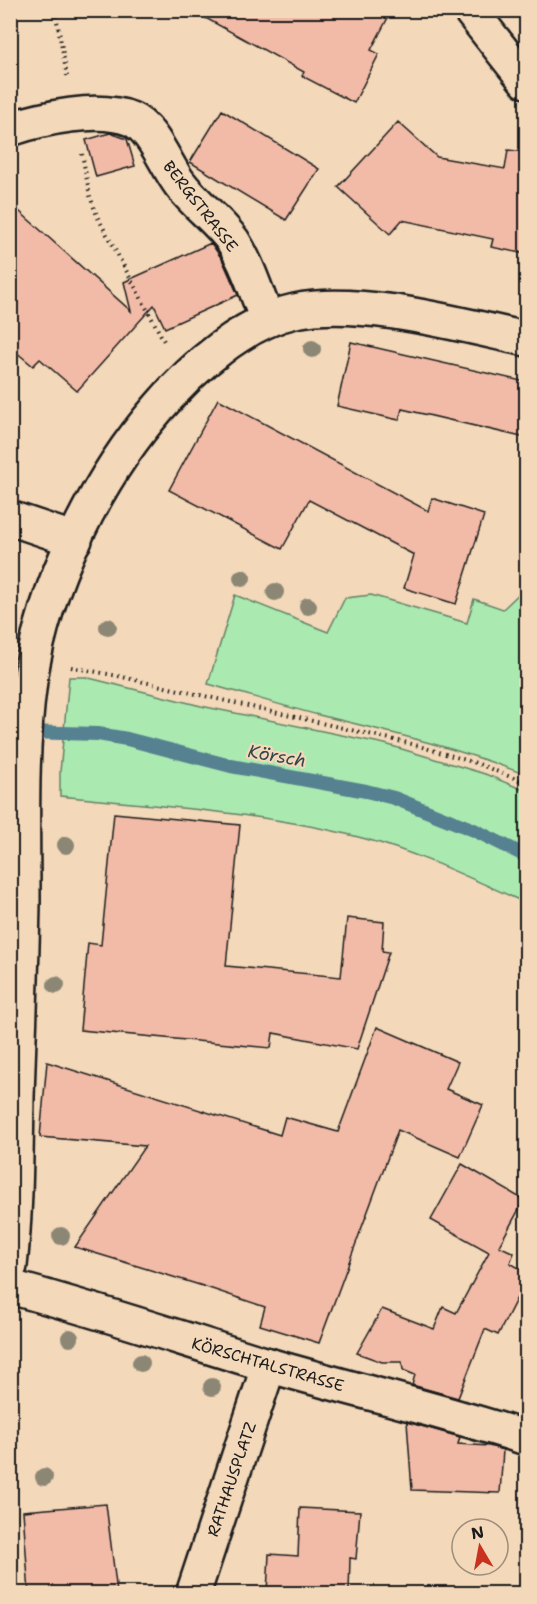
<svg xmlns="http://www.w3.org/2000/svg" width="537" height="1604" font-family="'Shantell Sans',sans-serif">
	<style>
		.green { fill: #aae9b0; stroke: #638266; stroke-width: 1.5 }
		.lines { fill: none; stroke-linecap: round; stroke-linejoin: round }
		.stream { stroke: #568190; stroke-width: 14 }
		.building { fill: #f2bba7; stroke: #1c1c1c; stroke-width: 1.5 }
		.pedestrian-casing { stroke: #1c1c1c; stroke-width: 38 }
		.minor-casing { stroke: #1c1c1c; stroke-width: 38 }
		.secondary-casing { stroke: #1c1c1c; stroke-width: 38 }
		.path { stroke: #1c1c1c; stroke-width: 4; stroke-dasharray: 1.5 4.5; stroke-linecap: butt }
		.pedestrian { stroke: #f3d8ba; stroke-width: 33 }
		.minor { stroke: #f3d8ba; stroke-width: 33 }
		.secondary { stroke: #f3d8ba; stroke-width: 33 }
		.tree { fill: #8c8774 }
		.labels { text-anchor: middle; stroke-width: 4.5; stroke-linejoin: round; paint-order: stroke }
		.street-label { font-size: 16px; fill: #1c1c1c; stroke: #f3d8ba }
		.water-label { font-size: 18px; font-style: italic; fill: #34464c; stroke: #f3d8ba }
	</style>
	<rect width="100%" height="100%" fill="#f3d8ba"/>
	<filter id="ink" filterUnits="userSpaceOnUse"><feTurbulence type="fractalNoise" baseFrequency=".0167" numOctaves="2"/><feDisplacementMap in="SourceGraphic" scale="12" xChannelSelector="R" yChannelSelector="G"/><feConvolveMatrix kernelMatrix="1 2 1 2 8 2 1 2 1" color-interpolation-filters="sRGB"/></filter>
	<g filter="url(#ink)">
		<path class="green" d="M523,590L526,592V775C459,748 389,732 319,715C282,706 245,694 208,684L235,595L328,632L345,598L371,595L467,623L474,599L503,609Z
			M69,677H85L201,706L385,744L485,774L526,791V903C474,880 421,854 366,839C266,812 162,807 60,796V772Z"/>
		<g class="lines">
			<path class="stream" d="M25,732L98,734L127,739L231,766L366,791L394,798L474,830L526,856"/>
		</g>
		<path class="building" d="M191,10H392L371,50L379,54L354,103L302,76L304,72Z
			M222,110L319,169L286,220L190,162Z
			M398,122L437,157L505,169L508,150L526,152V254L491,247L493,239L402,220L390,234L338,187Z
			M110,133L127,139L135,166L96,177L86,140Z
			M10,203L131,311L124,282L211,243L222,259L238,295L165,328L154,305L77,391L40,359L33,366L10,347Z
			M351,342L526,382V438L402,409L399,420L337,406Z
			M218,399L428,511L432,498L484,515L456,604L404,588L414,555L309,500L282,549L169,490Z
			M114,813L240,825L226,966L341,977L347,918L384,922L382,951L389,952L357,1049L273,1033L271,1048L80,1030L88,943L101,945Z
			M377,1027L458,1062L446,1089L483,1105L460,1157L398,1130L319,1343L260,1325L265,1307L203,1286L75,1247L145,1146L40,1137L47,1062L280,1135L285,1117L338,1132Z
			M462,1164L524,1200L499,1246L514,1253L510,1263L526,1272V1280L498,1335L485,1329L458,1398L412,1385L415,1375L403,1370L402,1362H382L357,1353L382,1309L434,1329L443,1307L456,1313L489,1252L431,1220Z
			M407,1422L460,1437L458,1444L489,1446L503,1450L500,1493L412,1490Z
			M106,1504L117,1593H29L23,1511Z
			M300,1508L360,1511L356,1559L350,1558L349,1593H267L269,1554L298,1556Z"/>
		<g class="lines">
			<g class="pedestrian-casing">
				<path id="pedestrian" d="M193,1594L269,1365"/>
			</g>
			<g class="minor-casing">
				<path id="minor" d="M470,10L526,81
					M10,129C43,118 99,106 131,119C153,128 166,166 180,184C196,205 218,220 233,241C248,265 257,294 267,320
					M10,518L75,540
					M10,1287C97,1310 182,1339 268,1365C354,1390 441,1410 526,1438"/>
			</g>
			<g class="secondary-casing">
				<path id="secondary" d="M10,1266C16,1210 16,1153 17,1097C19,1032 22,967 23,902C23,828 20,753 30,681C44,585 96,479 159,407C192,368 244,322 295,311C359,297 462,325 526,339"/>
			</g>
			<path class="path" d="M55,10L67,76
				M82,154L90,196L97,216L165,343
				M71,667L118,676L412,744L476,763L526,783"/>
			<use href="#pedestrian" class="pedestrian"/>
			<use href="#minor" class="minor"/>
			<use href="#secondary" class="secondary"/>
		</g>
		<g class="tree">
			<circle cx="312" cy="349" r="9"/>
			<circle cx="242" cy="578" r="9"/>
			<circle cx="275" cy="592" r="9"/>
			<circle cx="308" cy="606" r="9"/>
			<circle cx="108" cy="627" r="9"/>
			<circle cx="66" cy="845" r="9"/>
			<circle cx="56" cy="985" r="9"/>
			<circle cx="61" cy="1236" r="9"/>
			<circle cx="70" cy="1338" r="9"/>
			<circle cx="141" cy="1363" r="9"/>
			<circle cx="212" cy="1387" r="9"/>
			<circle cx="44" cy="1477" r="9"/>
		</g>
	</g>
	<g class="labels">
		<g class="street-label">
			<text transform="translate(201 206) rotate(52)" y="6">BERGSTRASSE</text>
			<text transform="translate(268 1364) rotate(16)" y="6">KÖRSCHTALSTRASSE</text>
			<text transform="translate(231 1479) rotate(-71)" y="6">RATHAUSPLATZ</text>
		</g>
		<g class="water-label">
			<text transform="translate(277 756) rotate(10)" y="6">Körsch</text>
		</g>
	</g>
	<rect width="537" height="1604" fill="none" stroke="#f3d8ba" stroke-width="36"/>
	<rect x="18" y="18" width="501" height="1568" fill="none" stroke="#1c1c1c" stroke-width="2" filter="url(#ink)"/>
	<g transform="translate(480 1547) rotate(350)"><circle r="28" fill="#f3d8ba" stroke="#9d8d7b" stroke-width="1.5"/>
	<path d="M0-4.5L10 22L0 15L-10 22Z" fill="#c8321e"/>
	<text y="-9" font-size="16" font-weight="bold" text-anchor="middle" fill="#1c1c1c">N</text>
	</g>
</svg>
